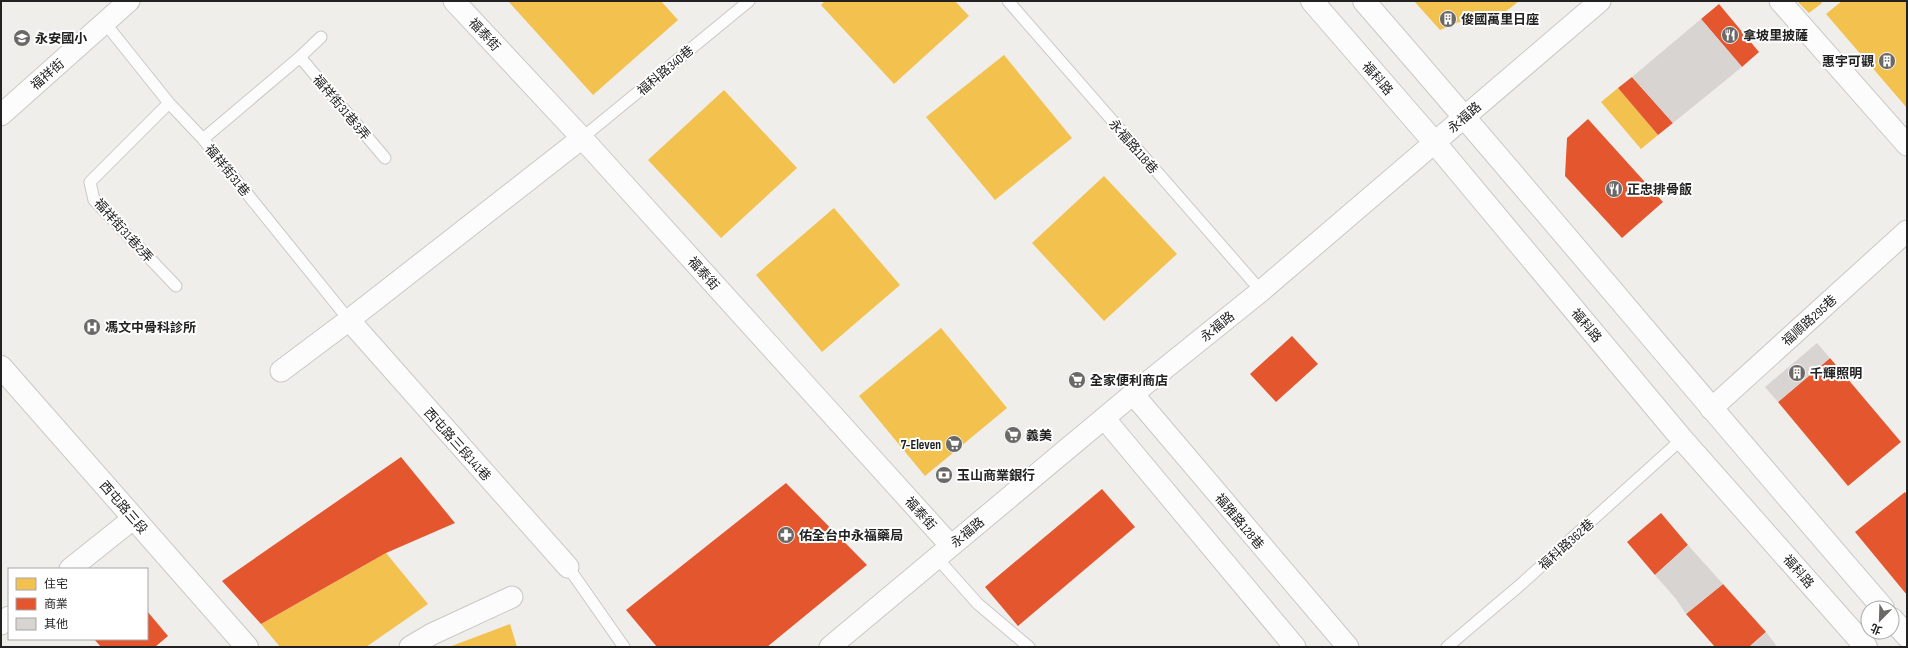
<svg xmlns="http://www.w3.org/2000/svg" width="1908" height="648" font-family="'Sofia Sans Condensed','Noto Sans TC',sans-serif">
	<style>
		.homes { fill: #f2c14e }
		.shops { fill: #e4572e }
		.building { fill: #d7d4d2 }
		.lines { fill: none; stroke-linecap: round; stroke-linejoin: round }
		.service-casing { stroke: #c9c8c7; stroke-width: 13 }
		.minor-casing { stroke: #c9c8c7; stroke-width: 23 }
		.tertiary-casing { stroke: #c9c8c7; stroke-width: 24 }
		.service { stroke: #fdfcfc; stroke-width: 11 }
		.minor { stroke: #fdfcfc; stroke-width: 21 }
		.tertiary { stroke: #fdfcfc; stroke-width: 22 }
		.labels { text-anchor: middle; stroke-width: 4; stroke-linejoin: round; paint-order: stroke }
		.poi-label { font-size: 13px; font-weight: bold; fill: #222; stroke: #fff; text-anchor: start }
		.street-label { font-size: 13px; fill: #222; stroke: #fff }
	</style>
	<rect width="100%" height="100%" fill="#f0eeeb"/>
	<path class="homes" d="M508,1H661L678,20L593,95Z
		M825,1H955L969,16L894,84L821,5Z
		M1414,1H1519L1489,25L1478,14L1440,30Z
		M1797,1H1821L1822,3L1809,13Z
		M1842,1H1907V108L1826,14Z
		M1004,55L1072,138L995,200L926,117Z
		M1618,88L1658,135L1641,149L1601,102Z
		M724,90L797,168L721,238L648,160Z
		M1104,176L1177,254L1104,321L1032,243Z
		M834,208L900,285L822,352L756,275Z
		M941,328L1007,408L925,476L859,396Z
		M386,553L428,604L366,647H280L261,624Z
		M510,624L517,647H449Z"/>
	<path class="shops" d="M1719,4L1759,52L1742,67L1701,19Z
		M1632,77L1673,123L1658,135L1618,88Z
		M1588,119L1663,202L1622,238L1565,176L1567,138Z
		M1292,336L1318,364L1276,402L1250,374Z
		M1830,358L1901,442L1848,486L1778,402Z
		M401,457L455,523L386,553L261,624L222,581Z
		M786,483L867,565L767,647H657L626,610Z
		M1102,489L1135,527L1018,626L985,587Z
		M1905,492L1907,495V595L1855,532Z
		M1661,513L1688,545L1655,575L1627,542Z
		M1723,584L1766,632L1749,647H1715L1686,614Z
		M147,611L168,636L155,647H101L94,639H147Z"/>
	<path class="building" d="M1701,19L1742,67L1673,123L1632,77Z
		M1817,343L1830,358L1778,402L1765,387Z
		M1688,545L1723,584L1686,614L1676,599L1655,575Z
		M1766,632L1776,645L1773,647H1749Z"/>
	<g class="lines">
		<g class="service-casing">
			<path id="service" d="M1008,1L1261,291
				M105,23L169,103L203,139L349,320
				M300,57L385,158
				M169,103L90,182L94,200L176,286
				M582,138L749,1
				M203,139L300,57L321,37
				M937,558L978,604L1029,647
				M568,567L624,647
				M1447,647L1519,586L1682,439"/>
		</g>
		<g class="minor-casing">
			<path id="minor" d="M454,1L582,138L951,546
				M1780,1L1907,145
				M1,115L129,1
				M349,320L568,567
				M281,371L349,320L582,138
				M1133,394L1348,647
				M1711,409L1907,231
				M1104,418L1295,647
				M70,569L134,518
				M1,624L9,617
				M410,647L432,634L512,597
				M830,647L1133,394L1261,291L1600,1"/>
		</g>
		<g class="tertiary-casing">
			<path id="tertiary" d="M1312,1L1435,143L1682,439L1866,647
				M1364,1C1539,202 1709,407 1883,608
				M1,367L247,647
				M1892,619L1907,636"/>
		</g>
		<use href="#service" class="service"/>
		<use href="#minor" class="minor"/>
		<use href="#tertiary" class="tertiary"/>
	</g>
	<defs>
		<g id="building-disc" transform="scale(0.9)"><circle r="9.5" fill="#6a6968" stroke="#fff"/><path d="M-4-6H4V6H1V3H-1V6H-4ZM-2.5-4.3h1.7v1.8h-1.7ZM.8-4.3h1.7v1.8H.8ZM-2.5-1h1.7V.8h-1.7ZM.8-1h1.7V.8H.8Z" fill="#fff"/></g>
		<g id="restaurant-disc" transform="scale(0.9)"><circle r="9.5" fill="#6a6968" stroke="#fff"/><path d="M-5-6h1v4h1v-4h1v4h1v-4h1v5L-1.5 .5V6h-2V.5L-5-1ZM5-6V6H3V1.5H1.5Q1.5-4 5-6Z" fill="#fff"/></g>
		<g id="school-disc" transform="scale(0.9)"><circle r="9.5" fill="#6a6968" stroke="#fff"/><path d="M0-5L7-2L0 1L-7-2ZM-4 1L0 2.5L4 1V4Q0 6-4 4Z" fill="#fff"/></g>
		<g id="hospital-disc" transform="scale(0.9)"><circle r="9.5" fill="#6a6968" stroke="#fff"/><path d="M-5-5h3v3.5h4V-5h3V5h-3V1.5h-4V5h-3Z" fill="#fff"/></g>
		<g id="supermarket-disc" transform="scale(0.9)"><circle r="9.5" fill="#6a6968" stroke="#fff"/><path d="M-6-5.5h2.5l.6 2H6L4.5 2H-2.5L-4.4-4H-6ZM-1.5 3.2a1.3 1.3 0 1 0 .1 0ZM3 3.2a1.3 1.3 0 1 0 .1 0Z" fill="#fff"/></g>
		<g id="bank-disc" transform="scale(0.9)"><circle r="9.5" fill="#6a6968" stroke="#fff"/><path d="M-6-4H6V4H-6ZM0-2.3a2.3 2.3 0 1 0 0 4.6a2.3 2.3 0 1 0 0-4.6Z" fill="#fff"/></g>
		<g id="pharmacy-disc" transform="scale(0.9)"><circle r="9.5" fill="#6a6968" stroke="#fff"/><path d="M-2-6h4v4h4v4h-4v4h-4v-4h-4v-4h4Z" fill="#fff"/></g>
	</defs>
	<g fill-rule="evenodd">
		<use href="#building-disc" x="1448" y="19"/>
		<use href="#restaurant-disc" x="1730" y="35"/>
		<use href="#school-disc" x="22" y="38"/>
		<use href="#building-disc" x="1887" y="61"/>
		<use href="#restaurant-disc" x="1614" y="189"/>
		<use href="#hospital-disc" x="92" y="327"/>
		<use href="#building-disc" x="1797" y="373"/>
		<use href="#supermarket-disc" x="1077" y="380"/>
		<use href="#supermarket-disc" x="1013" y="435"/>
		<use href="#supermarket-disc" x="954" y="444"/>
		<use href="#bank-disc" x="944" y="475"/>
		<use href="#pharmacy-disc" x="786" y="535"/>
	</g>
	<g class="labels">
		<g class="poi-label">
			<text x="1461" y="24">俊國萬里日座</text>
			<text x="1743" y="40">拿坡里披薩</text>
			<text x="35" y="43">永安國小</text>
			<text x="1874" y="66" text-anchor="end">惠宇可觀</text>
			<text x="1627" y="194">正忠排骨飯</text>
			<text x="105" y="332">馮文中骨科診所</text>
			<text x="1810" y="378">千輝照明</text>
			<text x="1090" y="385">全家便利商店</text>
			<text x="1026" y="440">義美</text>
			<text x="941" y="449" text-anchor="end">7-Eleven</text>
			<text x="957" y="480">玉山商業銀行</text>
			<text x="799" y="540">佑全台中永福藥局</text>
		</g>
		<g class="street-label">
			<text transform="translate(485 34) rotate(47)" y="5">福泰街</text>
			<text transform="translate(665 70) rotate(-40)" y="5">福科路340巷</text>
			<text transform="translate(47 74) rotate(-41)" y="5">福祥街</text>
			<text transform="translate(1378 78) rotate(49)" y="5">福科路</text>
			<text transform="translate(342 107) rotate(50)" y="5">福祥街31巷3弄</text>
			<text transform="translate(1464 117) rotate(-41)" y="5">永福路</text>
			<text transform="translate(1134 146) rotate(49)" y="5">永福路118巷</text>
			<text transform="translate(228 170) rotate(51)" y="5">福祥街31巷</text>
			<text transform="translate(124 230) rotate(48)" y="5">福祥街31巷2弄</text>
			<text transform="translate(704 273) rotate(48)" y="5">福泰街</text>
			<text transform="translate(1809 320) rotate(-42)" y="5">福順路295巷</text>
			<text transform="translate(1587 325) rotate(50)" y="5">福科路</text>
			<text transform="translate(1217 326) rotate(-39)" y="5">永福路</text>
			<text transform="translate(458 444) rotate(48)" y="5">西屯路三段141巷</text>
			<text transform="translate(124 507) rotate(49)" y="5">西屯路三段</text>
			<text transform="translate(921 513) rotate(48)" y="5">福泰街</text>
			<text transform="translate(1240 521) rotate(50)" y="5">福雅路128巷</text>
			<text transform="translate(967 532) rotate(-40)" y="5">永福路</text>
			<text transform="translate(1566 544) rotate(-42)" y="5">福科路362巷</text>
			<text transform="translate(1799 571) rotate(49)" y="5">福科路</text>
		</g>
	</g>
	<rect width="1908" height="648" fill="none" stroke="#222222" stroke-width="4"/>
	<rect x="8" y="568" width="140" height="72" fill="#ffffff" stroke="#a7a7a7"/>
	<rect x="16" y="578" width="20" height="12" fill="#f2c14e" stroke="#a7a7a7"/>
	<text x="44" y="588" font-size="12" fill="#222222">住宅</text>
	<rect x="16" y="598" width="20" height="12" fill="#e4572e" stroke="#a7a7a7"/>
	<text x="44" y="608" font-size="12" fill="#222222">商業</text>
	<rect x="16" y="618" width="20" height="12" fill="#d7d4d2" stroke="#a7a7a7"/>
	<text x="44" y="628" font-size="12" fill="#222222">其他</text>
	<g transform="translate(1880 620) rotate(203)"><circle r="19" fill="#ffffff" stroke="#a7a7a7"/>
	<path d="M0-3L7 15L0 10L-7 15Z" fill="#6a6968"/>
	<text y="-6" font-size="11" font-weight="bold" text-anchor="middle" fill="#222222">北</text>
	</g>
</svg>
